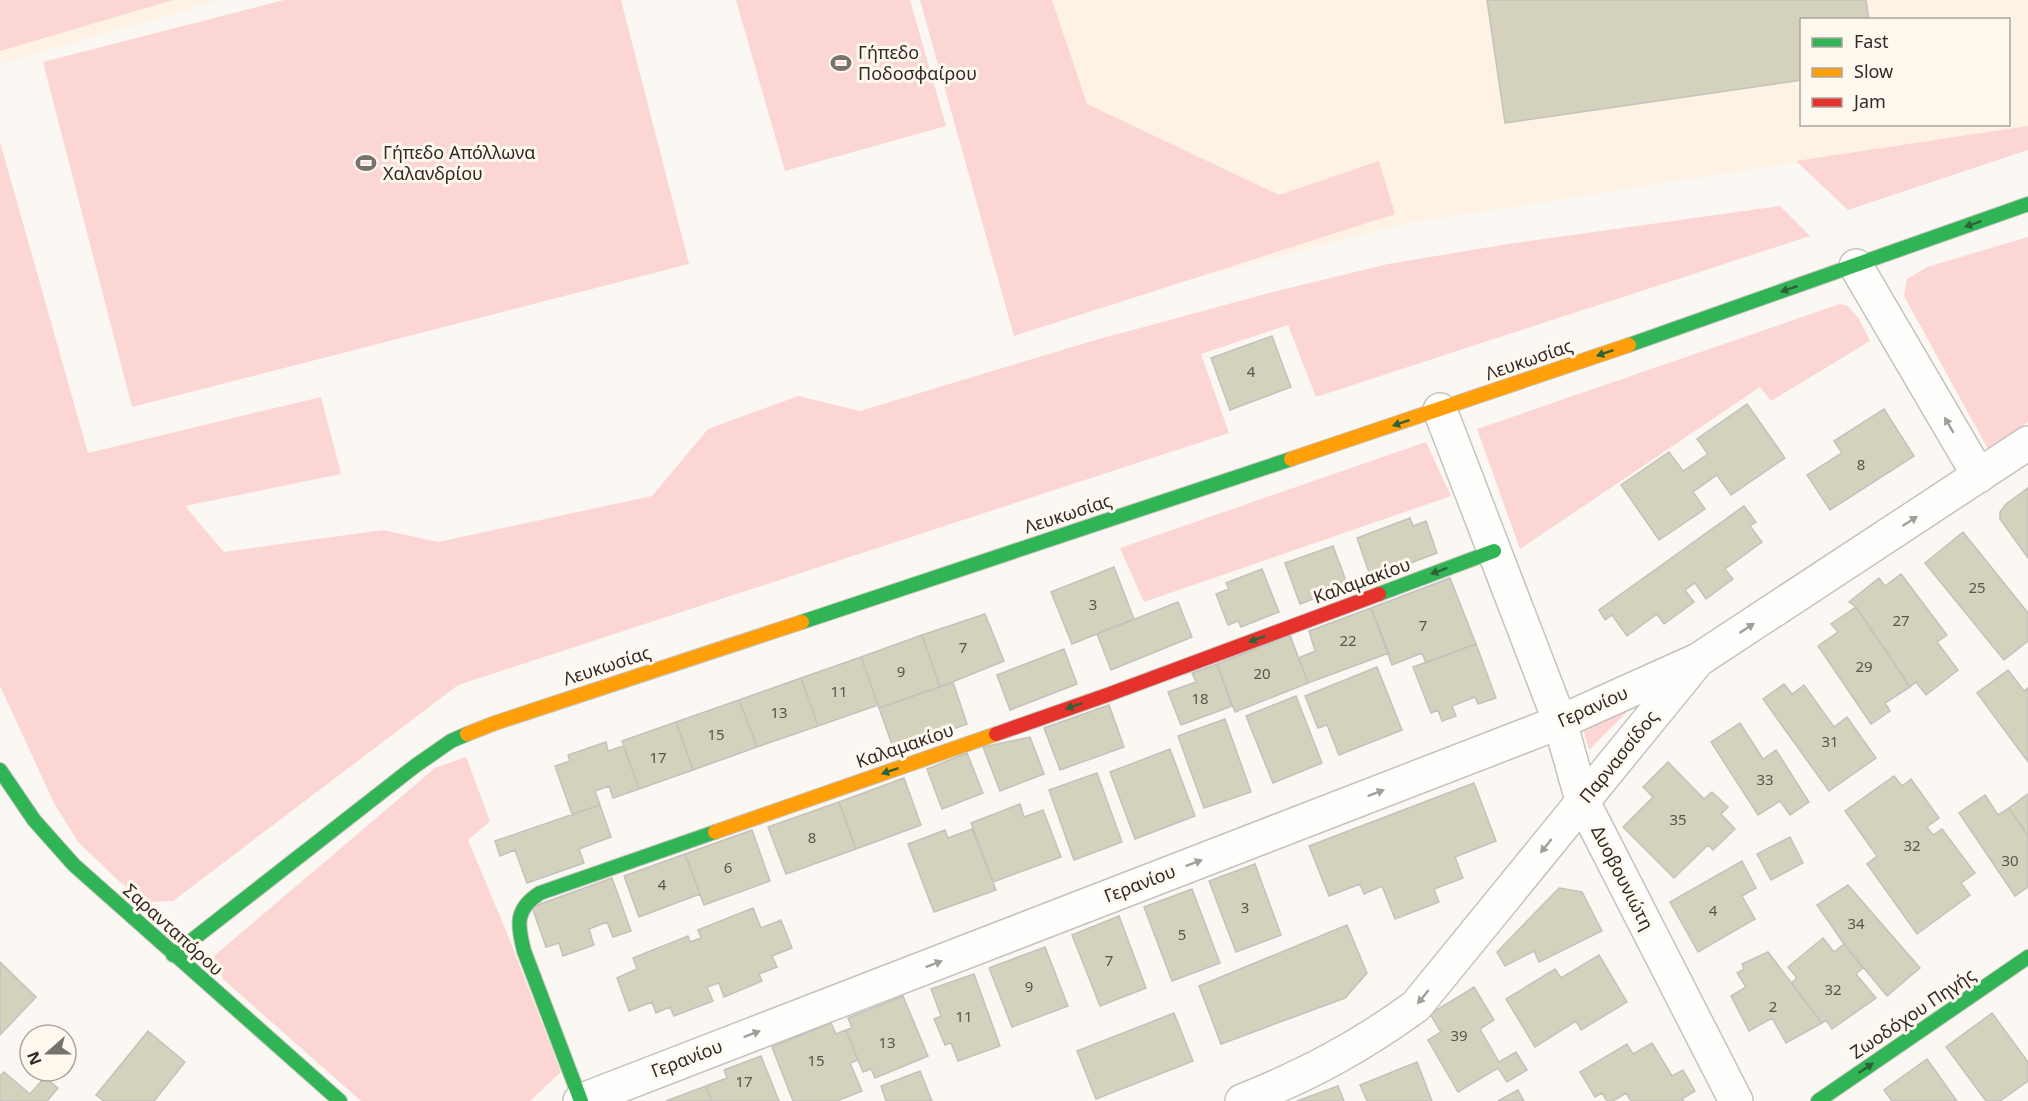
<svg xmlns="http://www.w3.org/2000/svg" width="2028" height="1101" font-family="'Noto Sans',sans-serif">
	<style>
		.built { fill: #fdf2e3; fill-rule: evenodd }
		.green { fill: #fcd6d4 }
		.building { fill: #d4d2bd; stroke: #c3c2bc; stroke-width: 1.5 }
		.lines { fill: none; stroke-linecap: round; stroke-linejoin: round }
		.street-casing { stroke: #c6c2bd; stroke-width: 36 }
		.fast-casing { stroke: #c6c2bd; stroke-width: 16 }
		.slow-casing { stroke: #c6c2bd; stroke-width: 16 }
		.jam-casing { stroke: #c6c2bd; stroke-width: 16 }
		.street { stroke: #fefefd; stroke-width: 33 }
		.fast { stroke: #30b455; stroke-width: 14 }
		.slow { stroke: #ff9f0a; stroke-width: 14 }
		.jam { stroke: #e5322d; stroke-width: 14 }
		.oneway { fill: #2f6238 }
		.oneway2 { fill: #a19f9c }
		.labels { text-anchor: middle; stroke-width: 6; stroke-linejoin: round; paint-order: stroke }
		.number-label { font-size: 15px; fill: #58554b }
		.poi-label { font-size: 18px; fill: #2f2b25; stroke: #fff8ee; text-anchor: start }
		.street-label { font-size: 18px; fill: #2f2b25; stroke: #fff8ee }
	</style>
	<rect width="100%" height="100%" fill="#fbf7f2"/>
	<path class="built" d="M0,0H219L0,64Z
		M923,0H2028V126L1409,223L1019,323ZM1802,20H2008V124H1802Z"/>
	<path class="green" d="M0,0H173L0,51Z
		M284,0H621L689,264L132,407L43,62Z
		M736,0H910L946,126L785,171Z
		M920,0H1052L1087,104L1279,195L1379,161L1395,214L1014,336Z
		M2028,126V150L1848,210L1796,161Z
		M0,142L88,453L321,397L341,474L185,506L224,552L383,530L438,542L652,496L708,429L798,396L860,411L1092,341L1277,291L1388,264L1508,244L1780,206L1810,236L1316,397L1288,325L1201,354L1229,433L458,685L173,901L145,902L119,881L78,842L54,803L0,686Z
		M2028,237V422L1988,449L1904,296L1907,279L1927,267Z
		M1840,304L1848,306L1859,319L1870,341L1771,401L1760,387L1520,549L1477,429Z
		M1426,442L1451,496L1144,602L1120,548Z
		M1636,703L1589,750L1582,724Z
		M466,757L490,821L468,840L509,938L561,1072L530,1101H361L223,979L214,956L435,768Z"/>
	<path class="building" d="M1487,0H1866L1869,20H1802V80L1505,123Z
		M1272,336L1291,387L1230,410L1211,358Z
		M1747,404L1785,458L1731,495L1717,475L1693,492L1705,509L1659,540L1621,485L1669,452L1683,471L1708,454L1697,439Z
		M1884,409L1914,456L1830,510L1807,475L1842,453L1834,441Z
		M2028,488V558L2000,519V512L2006,504Z
		M1744,506L1756,522L1750,526L1762,542L1725,569L1733,579L1706,599L1695,583L1685,590L1694,602L1664,624L1657,614L1627,636L1612,615L1605,620L1599,610Z
		M1410,518L1413,526L1426,521L1437,553L1371,578L1357,538Z
		M1963,532L2028,613V641L2004,660L1925,563Z
		M1333,546L1348,586L1300,604L1285,563Z
		M1114,567L1134,619L1072,644L1051,592Z
		M1262,569L1279,612L1241,627L1238,621L1228,625L1216,594L1229,589L1226,583Z
		M1901,574L1947,635L1937,642L1958,670L1926,695L1916,682L1910,687L1856,607L1849,602L1879,578L1885,586Z
		M1450,578L1476,644L1426,663L1422,653L1392,665L1371,608Z
		M1178,602L1192,637L1111,670L1097,634Z
		M1856,607L1910,687L1885,703L1890,711L1871,724L1818,646L1838,632L1831,624Z
		M1371,608L1389,653L1308,683L1299,658L1315,651L1309,631Z
		M985,614L1004,661L940,687L922,635Z
		M922,635L940,687L879,708L861,657Z
		M1290,635L1308,683L1235,712L1217,664Z
		M1476,644L1496,698L1478,704L1475,697L1452,706L1456,716L1442,721L1438,710L1431,713L1413,667Z
		M1064,649L1077,684L1010,710L997,675Z
		M861,657L878,705L818,726L801,678Z
		M1217,664L1232,706L1181,725L1168,692L1196,682L1192,673Z
		M1377,667L1402,730L1339,755L1327,725L1318,728L1305,696Z
		M2008,670L2024,691L2028,688V762L1977,693Z
		M801,678L818,726L757,747L739,700Z
		M953,682L967,724L894,750L879,708Z
		M1784,684L1792,694L1804,685L1834,727L1847,717L1876,758L1829,791L1763,699Z
		M1296,696L1322,763L1273,783L1246,716Z
		M739,700L757,747L693,770L676,722Z
		M1109,705L1124,747L1060,770L1044,728Z
		M1225,719L1251,792L1204,808L1178,736Z
		M676,722L693,770L639,789L622,741Z
		M1740,723L1763,759L1776,750L1809,802L1790,815L1780,801L1758,815L1711,742Z
		M1030,737L1044,774L1000,791L983,747Z
		M606,742L608,751L624,746L639,789L613,798L609,786L595,791L600,805L572,814L555,766L570,761L568,755Z
		M1170,749L1195,816L1135,839L1110,772Z
		M967,753L983,793L942,809L927,769Z
		M1668,762L1704,799L1712,792L1728,807L1721,814L1735,829L1713,850L1708,845L1674,878L1623,827L1653,797L1643,787Z
		M1097,773L1122,842L1074,860L1049,790Z
		M1894,776L1902,786L1911,779L1939,818L1927,827L1933,835L1942,829L1975,873L1961,883L1970,895L1917,934L1867,864L1877,856L1845,811Z
		M904,778L921,825L856,849L839,802Z
		M1474,783L1496,841L1455,857L1463,878L1434,889L1439,902L1395,919L1382,886L1364,894L1360,884L1329,896L1309,846Z
		M2028,794V836L2009,808Z
		M1985,795L1998,815L2009,808L2028,836V887L2015,896L1959,813Z
		M839,802L856,849L786,874L768,827Z
		M1020,804L1024,817L1043,810L1061,857L993,882L971,823Z
		M600,805L611,837L579,849L584,863L527,883L515,850L500,856L495,841Z
		M972,829L996,890L934,912L908,844L945,830L948,838Z
		M752,830L770,881L704,905L685,854Z
		M1790,837L1803,863L1771,880L1757,854Z
		M685,854L700,894L639,917L624,876Z
		M1742,861L1756,888L1742,896L1755,919L1698,952L1670,902Z
		M1255,864L1281,935L1236,952L1209,881Z
		M612,878L631,931L613,937L607,922L589,929L594,945L563,956L559,943L546,947L532,907Z
		M1848,885L1920,968L1887,996L1844,944L1817,905Z
		M1559,888L1582,892L1602,931L1539,962L1534,951L1505,966L1497,952Z
		M1192,889L1220,963L1172,981L1144,907Z
		M753,908L761,928L781,920L792,948L772,956L777,967L759,974L762,981L724,997L719,983L707,987L713,1001L674,1016L670,1007L656,1013L652,1002L629,1011L617,978L637,969L633,958L688,936L690,942L701,938L698,930Z
		M1119,916L1146,988L1100,1006L1072,935Z
		M1347,925L1367,973L1345,998L1221,1044L1199,986Z
		M1823,938L1834,952L1844,944L1863,968L1856,974L1876,998L1832,1029L1826,1020L1822,1023L1791,983L1797,978L1788,967Z
		M1045,947L1068,1006L1012,1027L989,968Z
		M1768,952L1822,1023L1786,1043L1772,1018L1749,1031L1731,996L1746,987L1737,973L1744,969L1742,964Z
		M1599,955L1627,1002L1581,1030L1576,1021L1535,1047L1506,999L1555,969L1561,978Z
		M0,962L36,997L0,1035Z
		M974,974L1000,1046L958,1061L951,1043L945,1045L934,1019L941,1016L931,989Z
		M1474,987L1494,1020L1480,1029L1499,1062L1516,1052L1527,1070L1507,1082L1498,1068L1458,1092L1428,1040L1441,1032L1430,1014Z
		M903,996L928,1056L875,1078L871,1069L863,1072L846,1030L852,1028L848,1018Z
		M1174,1013L1193,1061L1096,1099L1077,1051Z
		M1992,1013L2028,1062V1081L2000,1101H1986L1946,1047Z
		M831,1023L836,1034L846,1030L858,1060L850,1063L862,1091L837,1101H793L772,1047Z
		M148,1031L185,1062L154,1101H104L96,1095Z
		M1652,1043L1672,1076L1683,1070L1695,1091L1682,1099L1684,1101H1631L1626,1093L1613,1101H1607L1602,1093L1595,1097L1580,1072L1627,1044L1633,1054Z
		M761,1056L779,1101H712L706,1086L727,1078L724,1070Z
		M1927,1059L1957,1101H1892L1884,1090Z
		M1417,1062L1432,1101H1367L1360,1085Z
		M920,1071L932,1101H886L881,1086Z
		M4,1072L30,1094L45,1077L58,1088L47,1101H0V1076Z
		M706,1086L712,1101H666Z
		M1338,1086L1344,1101H1297Z
		M1518,1090L1524,1101H1498Z"/>
	<g class="lines">
		<g class="street-casing">
			<path id="street" d="M1856,266L1979,476
				M1440,410L1560,722L1582,800L1736,1101
				M580,1101L1560,722L1698,660
				M1242,1101C1307,1075 1360,1047 1416,1006L1698,660L2028,443"/>
		</g>
		<g class="fast-casing">
			<path id="fast" d="M1629,345L2028,204
				M1379,594L1494,551
				M802,622L1291,459
				M0,770L34,820L74,865L340,1101
				M173,955L415,766L451,741L467,734
				M581,1101L524,951C517,924 515,909 540,893L715,832
				M1818,1101L2028,957"/>
		</g>
		<g class="slow-casing">
			<path id="slow" d="M1291,459L1629,345
				M467,734L495,723L802,622
				M715,832L996,734"/>
		</g>
		<g class="jam-casing">
			<path id="jam" d="M996,734L1107,695L1379,594"/>
		</g>
		<use href="#street" class="street"/>
		<use href="#fast" class="fast"/>
		<use href="#slow" class="slow"/>
		<use href="#jam" class="jam"/>
	</g>
	<defs><path id="oneway-solid" d="M-6-.8H1V-3.2L6.5 0L1 3.2V.8H-6Z" transform="scale(1.5)"/></defs>
	<g class="oneway">
		<use href="#oneway-solid" transform="translate(1973 224) rotate(160)"/>
		<use href="#oneway-solid" transform="translate(1789 289) rotate(161)"/>
		<use href="#oneway-solid" transform="translate(1605 353) rotate(161)"/>
		<use href="#oneway-solid" transform="translate(1401 423) rotate(162)"/>
		<use href="#oneway-solid" transform="translate(1439 571) rotate(160)"/>
		<use href="#oneway-solid" transform="translate(1257 639) rotate(160)"/>
		<use href="#oneway-solid" transform="translate(1074 706) rotate(161)"/>
		<use href="#oneway-solid" transform="translate(890 771) rotate(161)"/>
		<use href="#oneway-solid" transform="translate(1866 1068) rotate(-34)"/>
	</g>
	<g class="oneway2">
		<use href="#oneway-solid" transform="translate(1949 425) rotate(-120)"/>
		<use href="#oneway-solid" transform="translate(1910 521) rotate(-33)"/>
		<use href="#oneway-solid" transform="translate(1747 628) rotate(-33)"/>
		<use href="#oneway-solid" transform="translate(1376 793) rotate(-21)"/>
		<use href="#oneway-solid" transform="translate(1546 846) rotate(129)"/>
		<use href="#oneway-solid" transform="translate(1194 863) rotate(-21)"/>
		<use href="#oneway-solid" transform="translate(934 964) rotate(-21)"/>
		<use href="#oneway-solid" transform="translate(1423 997) rotate(129)"/>
		<use href="#oneway-solid" transform="translate(752 1034) rotate(-21)"/>
	</g>
	<defs>
		<g id="stadium-bare" transform="scale(1.62)"><path d="M0-5a6.5 5 0 1 0 0 10a6.5 5 0 1 0 0-10ZM-3.5-1.8h7v3.6h-7Z" fill="#76726d" stroke="#fff8ee" stroke-width="2.5" paint-order="stroke"/></g>
	</defs>
	<g fill-rule="evenodd">
		<use href="#stadium-bare" x="841" y="63"/>
		<use href="#stadium-bare" x="366" y="163"/>
	</g>
	<g class="labels">
		<g class="number-label">
			<text x="1251" y="377">4</text>
			<text x="1861" y="470">8</text>
			<text x="1977" y="593">25</text>
			<text x="1093" y="610">3</text>
			<text x="1901" y="626">27</text>
			<text x="1423" y="631">7</text>
			<text x="1348" y="646">22</text>
			<text x="963" y="653">7</text>
			<text x="1864" y="672">29</text>
			<text x="901" y="677">9</text>
			<text x="1262" y="679">20</text>
			<text x="839" y="697">11</text>
			<text x="1200" y="704">18</text>
			<text x="779" y="718">13</text>
			<text x="716" y="740">15</text>
			<text x="1830" y="747">31</text>
			<text x="658" y="763">17</text>
			<text x="1765" y="785">33</text>
			<text x="1678" y="825">35</text>
			<text x="812" y="843">8</text>
			<text x="1912" y="851">32</text>
			<text x="2010" y="866">30</text>
			<text x="728" y="873">6</text>
			<text x="662" y="890">4</text>
			<text x="1245" y="913">3</text>
			<text x="1713" y="916">4</text>
			<text x="1856" y="929">34</text>
			<text x="1182" y="940">5</text>
			<text x="1109" y="966">7</text>
			<text x="1029" y="992">9</text>
			<text x="1833" y="995">32</text>
			<text x="1773" y="1012">2</text>
			<text x="964" y="1022">11</text>
			<text x="1459" y="1041">39</text>
			<text x="887" y="1048">13</text>
			<text x="816" y="1066">15</text>
			<text x="744" y="1087">17</text>
		</g>
		<g class="poi-label">
			<text x="858" y="59">Γήπεδο<tspan x="858" dy="21">Ποδοσφαίρου</tspan></text>
			<text x="383" y="159">Γήπεδο Απόλλωνα<tspan x="383" dy="21">Χαλανδρίου</tspan></text>
		</g>
		<g class="street-label">
			<text transform="translate(1529 360) rotate(-19)" y="6">Λευκωσίας</text>
			<text transform="translate(1068 514) rotate(-18)" y="6">Λευκωσίας</text>
			<text transform="translate(1362 581) rotate(-20)" y="6">Καλαμακίου</text>
			<text transform="translate(607 666) rotate(-18)" y="6">Λευκωσίας</text>
			<text transform="translate(1593 707) rotate(-24)" y="6">Γερανίου</text>
			<text transform="translate(905 746) rotate(-19)" y="6">Καλαμακίου</text>
			<text transform="translate(1619 757) rotate(-51)" y="6">Παρνασσίδος</text>
			<text transform="translate(1622 878) rotate(63)" y="6">Δυοβουνιώτη</text>
			<text transform="translate(1140 884) rotate(-21)" y="6">Γερανίου</text>
			<text transform="translate(173 930) rotate(42)" y="6">Σαρανταπόρου</text>
			<text transform="translate(1913 1014) rotate(-34)" y="6">Ζωοδόχου Πηγής</text>
			<text transform="translate(687 1059) rotate(-21)" y="6">Γερανίου</text>
		</g>
	</g>
	<rect x="1800" y="18" width="210" height="108" fill="#fff8ee" stroke="#aca69e" stroke-width="1.5"/>
	<rect x="1812" y="38" width="30" height="9" fill="#30b455" stroke="#aca69e" stroke-width="1.5"/>
	<text x="1854" y="48" font-size="18" fill="#2f2b25">Fast</text>
	<rect x="1812" y="68" width="30" height="9" fill="#ff9f0a" stroke="#aca69e" stroke-width="1.5"/>
	<text x="1854" y="78" font-size="18" fill="#2f2b25">Slow</text>
	<rect x="1812" y="98" width="30" height="9" fill="#e5322d" stroke="#aca69e" stroke-width="1.5"/>
	<text x="1854" y="108" font-size="18" fill="#2f2b25">Jam</text>
	<g transform="translate(48 1053) rotate(249)"><circle r="28" fill="#fff8ee" stroke="#aca69e" stroke-width="1.5"/>
	<path d="M0-4.5L10 22L0 15L-10 22Z" fill="#76726d"/>
	<text y="-9" font-size="16" font-weight="bold" text-anchor="middle" fill="#2f2b25">N</text>
	</g>
</svg>
